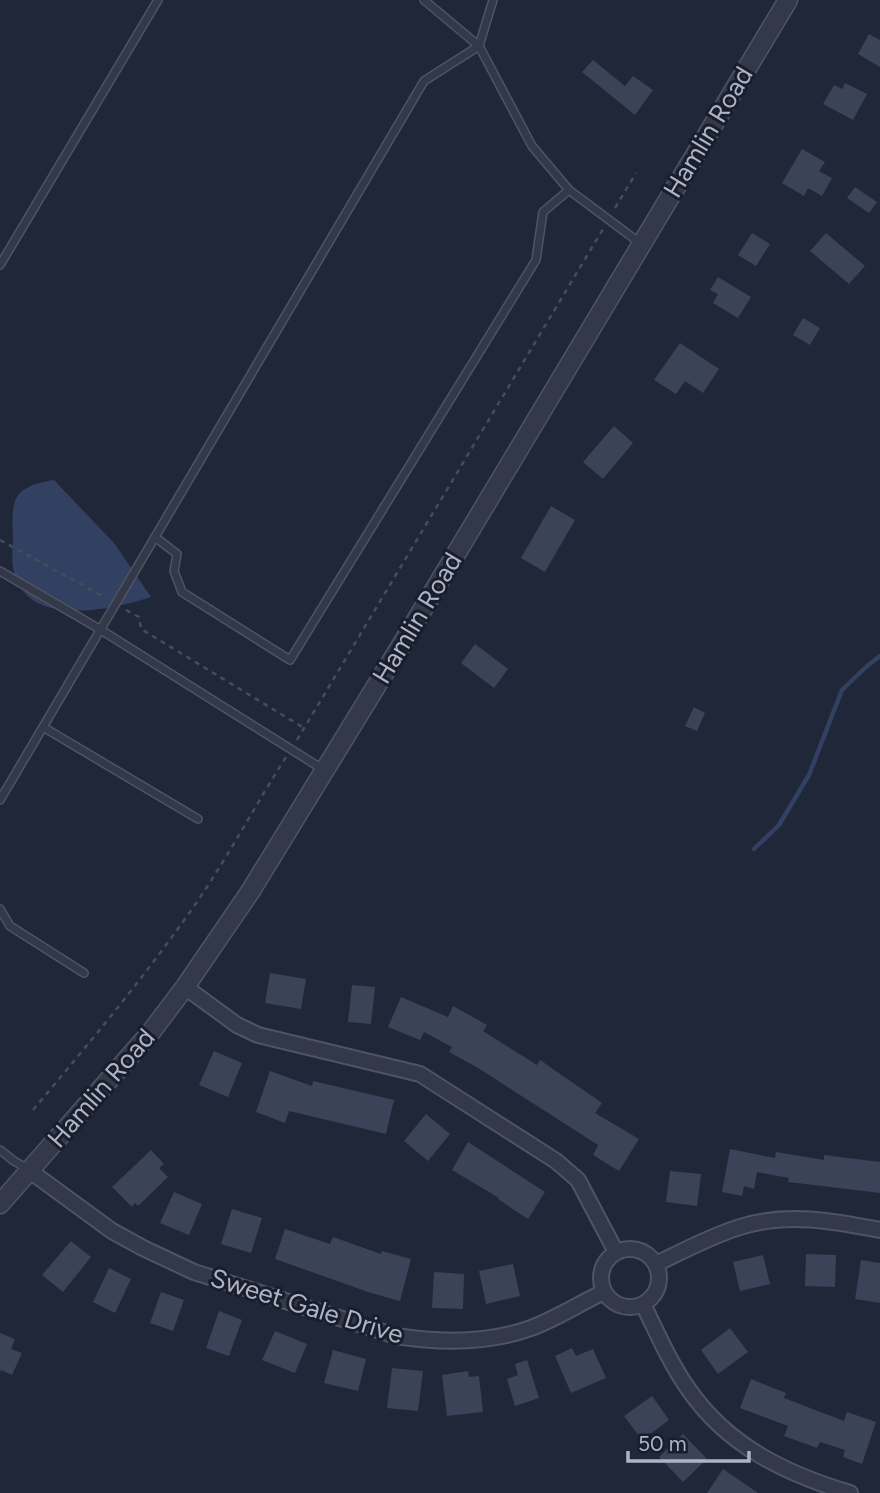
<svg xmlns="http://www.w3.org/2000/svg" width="880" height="1493" font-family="Figtree,sans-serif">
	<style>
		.water { fill: #324061 }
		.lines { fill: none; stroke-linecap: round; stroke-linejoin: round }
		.stream { stroke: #324061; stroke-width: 4.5 }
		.building { fill: #3b4359 }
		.service-casing { stroke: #4e5464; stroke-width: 10 }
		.minor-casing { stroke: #4e5464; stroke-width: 18 }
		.tertiary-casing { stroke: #4e5464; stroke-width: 21 }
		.path { stroke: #3f5157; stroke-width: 2.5; stroke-dasharray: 5 5; stroke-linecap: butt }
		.service { stroke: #333949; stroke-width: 7 }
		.minor { stroke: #333949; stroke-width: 14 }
		.tertiary { stroke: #333949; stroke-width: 18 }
		.labels { text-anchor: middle; stroke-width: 6; stroke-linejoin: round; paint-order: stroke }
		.street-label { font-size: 26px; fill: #aeb4c6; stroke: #191e2d }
	</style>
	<rect width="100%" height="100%" fill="#202739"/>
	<path class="water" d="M54,480L114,543L151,597C115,609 39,626 18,583C11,570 12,554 13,541C13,527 10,504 19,494C29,484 41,482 54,480Z"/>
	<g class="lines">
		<path class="stream" d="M754,849L779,825L809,775L842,690L866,667L880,656"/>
	</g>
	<path class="building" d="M869,34L880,40V67L858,54Z
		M593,60L625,86L633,76L653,90L635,115L582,72Z
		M845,83L867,94L853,120L823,104L834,85L842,89Z
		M802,149L825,162L819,171L832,178L822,196L808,188L804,196L782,183Z
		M855,187L877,202L869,213L847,198Z
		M752,233L770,244L756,266L738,255Z
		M826,233L865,266L849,284L810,251Z
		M718,277L751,297L738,318L713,303L718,294L710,290Z
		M803,318L820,328L810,345L793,335Z
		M680,343L719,369L703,393L685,381L676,394L654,380Z
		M614,426L633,443L603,479L583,462Z
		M551,506L575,520L545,572L521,558Z
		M475,644L508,669L494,688L461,663Z
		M694,707L705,713L697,731L685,726Z
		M270,973L306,979L301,1009L265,1003Z
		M352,985L375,987L371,1024L348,1022Z
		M401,997L448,1017L453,1006L487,1025L483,1031L537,1065L540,1060L602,1103L595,1113L639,1139L619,1171L593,1155L598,1145L478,1068L449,1052L452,1047L424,1032L420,1040L388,1027Z
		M214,1051L242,1063L228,1097L199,1085Z
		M270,1071L312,1086L313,1081L394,1100L386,1134L289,1111L285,1123L256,1112Z
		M426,1114L450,1134L428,1161L404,1141Z
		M468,1142L545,1192L528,1219L498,1199L499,1198L452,1170Z
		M730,1149L775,1158L776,1152L824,1160V1155L880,1162V1193L797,1183L788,1182L789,1178L757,1172L754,1189L744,1186L742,1196L722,1192Z
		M151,1150L164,1164L159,1168L168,1177L138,1206L135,1203L132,1207L112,1187Z
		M670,1171L701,1174L697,1206L666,1202Z
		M174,1192L202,1204L189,1235L160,1223Z
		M232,1209L262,1218L251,1253L221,1244Z
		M285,1229L330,1244L333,1237L381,1254L382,1251L411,1259L400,1301L371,1293L275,1259Z
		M71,1241L91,1257L63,1292L42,1275Z
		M806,1254L836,1255L835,1287L805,1286Z
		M763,1255L770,1284L740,1291L733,1262Z
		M861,1260L880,1263V1303L855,1299Z
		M513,1264L520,1296L486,1304L479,1271Z
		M109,1268L131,1279L115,1313L93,1302Z
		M434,1272L464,1274L463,1309L432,1308Z
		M161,1292L184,1300L173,1331L150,1323Z
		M219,1311L242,1320L229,1356L206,1348Z
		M730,1328L748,1352L718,1374L701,1350Z
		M275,1331L307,1344L295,1373L262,1360Z
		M0,1333L15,1339L11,1349L22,1353L12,1375L1,1370L0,1373Z
		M572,1348L576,1356L593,1349L606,1378L571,1393L555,1356Z
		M333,1350L366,1359L358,1391L324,1383Z
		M527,1360L539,1398L515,1406L507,1379L518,1375L515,1364Z
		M392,1368L423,1371L418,1411L387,1408Z
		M468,1371L469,1377L479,1376L483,1412L447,1416L442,1375Z
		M751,1379L786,1393L784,1398L844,1421L847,1412L876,1422L862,1464L843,1457L845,1450L820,1442L817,1448L784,1436L788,1426L740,1408Z
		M652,1396L669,1420L642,1440L624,1416Z
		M683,1434L707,1459L683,1482L659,1457Z
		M723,1469L758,1493H707Z"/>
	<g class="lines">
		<g class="service-casing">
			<path id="service" d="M424,0L479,46L532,146L569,190L640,243
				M493,0L479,46L424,81L155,537L177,554L174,571L182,592L290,660L536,260L543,212L569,190
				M0,265L158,0
				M0,571L101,630L324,770
				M43,727L198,819
				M0,800L155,537
				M0,909L10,926L84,973
				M0,1150L14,1161L30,1170"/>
		</g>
		<g class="minor-casing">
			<path id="minor" d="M185,987L237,1025L258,1035L420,1074L556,1161L578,1180L616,1252
				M30,1171L112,1231L143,1248L194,1272L396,1336C441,1343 487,1344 531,1328C556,1319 580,1303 604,1292
				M601 1278a29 29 0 1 1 58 0a29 29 0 1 1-58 0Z
				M656,1264C683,1251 711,1236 740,1227C786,1212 834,1221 880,1230
				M643,1304C657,1333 670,1363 689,1390C728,1446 786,1474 850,1493"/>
		</g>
		<g class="tertiary-casing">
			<path id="tertiary" d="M0,1204L151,1032L185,987L250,892L402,644L788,0"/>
		</g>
		<path class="path" d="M615,208L636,173
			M0,540L106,598
			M126,610L139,617L141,629L304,728
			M297,740L603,229
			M33,1110C91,1041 148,973 199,899C230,853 256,804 286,757"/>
		<use href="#service" class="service"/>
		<use href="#minor" class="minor"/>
		<use href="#tertiary" class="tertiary"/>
	</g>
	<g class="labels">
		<g class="street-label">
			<text transform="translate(708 132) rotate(-59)" y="9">Hamlin Road</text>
			<text transform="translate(417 618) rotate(-59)" y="9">Hamlin Road</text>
			<text transform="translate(101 1088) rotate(-49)" y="9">Hamlin Road</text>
			<text transform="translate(307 1306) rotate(17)" y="9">Sweet Gale Drive</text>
		</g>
	</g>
	<path d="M628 1451v10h121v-10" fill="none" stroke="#aeb4c6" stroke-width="3.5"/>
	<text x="638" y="1451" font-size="21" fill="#aeb4c6" stroke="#191e2d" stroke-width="5" paint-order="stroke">50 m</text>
</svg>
